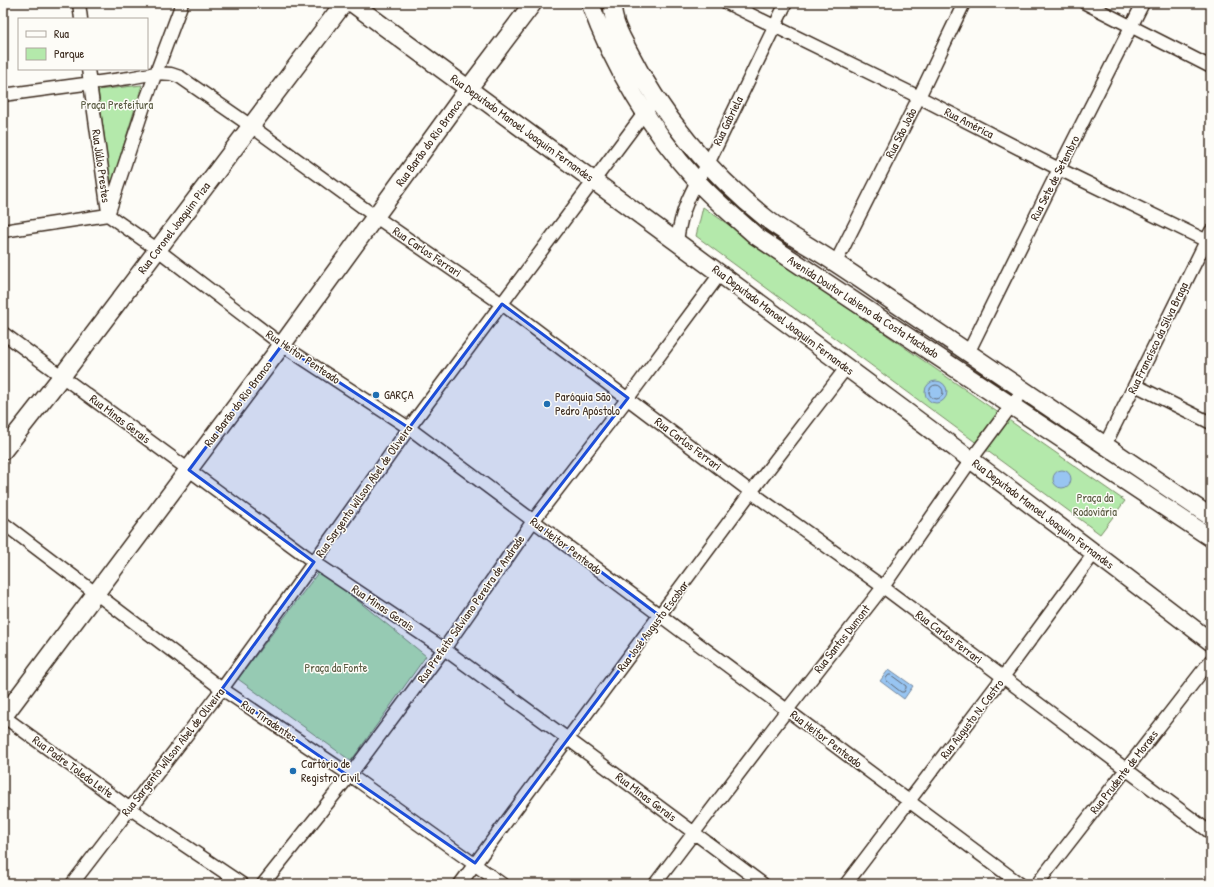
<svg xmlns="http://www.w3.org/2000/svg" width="1214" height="887" font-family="'Patrick Hand',sans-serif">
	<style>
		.green { fill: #b4e9ab; stroke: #788a64 }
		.water { fill: #98c5f2; stroke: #73879d }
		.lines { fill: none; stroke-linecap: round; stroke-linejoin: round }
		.shore { stroke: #606873; stroke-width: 1 }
		.minor-casing { stroke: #3b2a1e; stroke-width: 15 }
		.secondary-casing { stroke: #3b2a1e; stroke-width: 20 }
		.minor { stroke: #fdfcf7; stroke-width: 12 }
		.secondary { stroke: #fdfcf7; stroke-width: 17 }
		.marked { fill: #1d4ed8; fill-opacity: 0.2; stroke: #1d4ed8; stroke-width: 3; stroke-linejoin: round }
		.poi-dot { fill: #1f6fb2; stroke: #fdfcf7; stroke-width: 1.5 }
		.labels { text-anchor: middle; stroke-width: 3; stroke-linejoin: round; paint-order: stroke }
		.park-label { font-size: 12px; fill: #595a41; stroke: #fdfcf7 }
		.street-label { font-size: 12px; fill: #3b2a1e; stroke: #fdfcf7 }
		.poi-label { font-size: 12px; fill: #3b2a1e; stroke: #fdfcf7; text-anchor: start }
	</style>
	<rect width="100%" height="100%" fill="#fdfcf7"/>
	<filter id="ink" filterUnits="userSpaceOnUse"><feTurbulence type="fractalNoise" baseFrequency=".025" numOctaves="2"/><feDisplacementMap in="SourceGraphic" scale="8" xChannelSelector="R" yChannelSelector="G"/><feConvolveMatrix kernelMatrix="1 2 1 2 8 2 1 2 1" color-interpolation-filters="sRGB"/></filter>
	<g filter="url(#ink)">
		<path class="green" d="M142,85L111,187L98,90Z
			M703,207L1125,501L1100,534L696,236Z
			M320,570L426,656L351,761L238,679Z"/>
		<path class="water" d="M925 392a11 11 0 1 1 22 0a11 11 0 1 1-22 0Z
			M1053 479a9 9 0 1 1 18 0a9 9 0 1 1-18 0Z
			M889,669L913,686L904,699L880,681Z"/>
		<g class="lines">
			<path class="shore" d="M929 392a7 7 0 1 1 14 0a7 7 0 1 1-14 0Z
				M889,675H891L906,686V688L904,692H901L887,681L886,679Z"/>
			<g class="minor-casing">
				<path id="minor" d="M79,3L81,19
					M727,3L919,97L1059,169L1211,243
					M1085,3L1211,67
					M88,69L108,212
					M3,95L129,78L156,73L171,74L180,77L251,126L376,217L502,304L751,492L883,587L1211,833
					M108,215L158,250L282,345L409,428L1020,884
					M108,215L147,97L182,3
					M3,231L108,215
					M677,241C681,211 691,189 708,164L786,3
					M836,262L919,97L964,3
					M3,333L314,562L444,649L568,739L763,884
					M968,353L1059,169L1143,3
					M1135,385L1211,423
					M1105,445L1211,231
					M3,523L222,689L350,775L502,884
					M3,716L129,808L242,884
					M72,884L222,689L314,562L409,428L645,112L657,99
					M263,884L350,775L444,649L533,521L628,398L720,274
					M460,884L751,492L846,368
					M655,884L787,710L883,587L971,460L1023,390
					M846,884L1003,677L1095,552
					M1037,884L1211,660"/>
			</g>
			<g class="secondary-casing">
				<path id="secondary" d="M352,3C639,215 928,424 1211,642
					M590,3C612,64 652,132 696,180C714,200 736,218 756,236L1211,538
					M613,3C611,19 620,34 627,48C660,114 710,174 767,219C782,231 799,240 815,250C838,264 860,279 883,295C992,369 1102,443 1211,517
					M3,451L62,376L344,3
					M3,717L282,345L468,89L533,3"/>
			</g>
			<use href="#minor" class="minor"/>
			<use href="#secondary" class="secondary"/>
		</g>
	</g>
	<path class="marked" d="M502,304L628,398L533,521L660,616L475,863L222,689L314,562L189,470L282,345L409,428Z"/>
	<g class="poi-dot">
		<circle cx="376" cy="395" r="4"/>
		<circle cx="547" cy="404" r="4"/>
		<circle cx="293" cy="771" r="4"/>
	</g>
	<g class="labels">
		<g class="park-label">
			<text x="117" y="109">Praça Prefeitura</text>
			<text x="1095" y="502">Praça da<tspan x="1095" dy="14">Rodoviária</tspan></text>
			<text x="336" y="672">Praça da Fonte</text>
		</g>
		<g class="street-label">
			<text transform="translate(728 121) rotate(-64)" y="4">Rua Gabriela</text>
			<text transform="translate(969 123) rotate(27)" y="4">Rua América</text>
			<text transform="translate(522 128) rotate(36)" y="4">Rua Deputado Manoel Joaquim Fernandes</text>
			<text transform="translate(901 133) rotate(-63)" y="4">Rua São João</text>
			<text transform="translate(429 143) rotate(-54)" y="4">Rua Barão do Rio Branco</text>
			<text transform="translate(101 166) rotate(82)" y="4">Rua Júlio Prestes</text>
			<text transform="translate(1055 178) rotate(-63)" y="4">Rua Sete de Setembro</text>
			<text transform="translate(174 228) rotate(-53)" y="4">Rua Coronel Joaquim Piza</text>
			<text transform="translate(427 252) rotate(34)" y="4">Rua Carlos Ferrari</text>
			<text transform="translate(863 307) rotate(33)" y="4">Avenida Doutor Labieno da Costa Machado</text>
			<text transform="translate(783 320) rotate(37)" y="4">Rua Deputado Manoel Joaquim Fernandes</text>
			<text transform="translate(1158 338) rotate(-64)" y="4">Rua Francisco da Silva Braga</text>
			<text transform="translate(303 357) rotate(34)" y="4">Rua Heitor Penteado</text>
			<text transform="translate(238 404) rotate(-53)" y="4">Rua Barão do Rio Branco</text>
			<text transform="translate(120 419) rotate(37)" y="4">Rua Minas Gerais</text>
			<text transform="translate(688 444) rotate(37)" y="4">Rua Carlos Ferrari</text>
			<text transform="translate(364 491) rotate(-55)" y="4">Rua Sargento Wilson Abel de Oliveira</text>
			<text transform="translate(1043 514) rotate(37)" y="4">Rua Deputado Manoel Joaquim Fernandes</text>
			<text transform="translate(566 546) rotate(37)" y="4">Rua Heitor Penteado</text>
			<text transform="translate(383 608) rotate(34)" y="4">Rua Minas Gerais</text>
			<text transform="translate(471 609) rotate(-55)" y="4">Rua Prefeito Salviano Pereira de Andrade</text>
			<text transform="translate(653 626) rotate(-53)" y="4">Rua José Augusto Escobar</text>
			<text transform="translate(949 637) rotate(37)" y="4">Rua Carlos Ferrari</text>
			<text transform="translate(842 639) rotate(-52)" y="4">Rua Santos Dumont</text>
			<text transform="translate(972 719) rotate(-53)" y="4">Rua Augusto N. Castro</text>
			<text transform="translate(269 721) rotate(34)" y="4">Rua Tiradentes</text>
			<text transform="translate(826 739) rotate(37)" y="4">Rua Heitor Penteado</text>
			<text transform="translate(173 752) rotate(-52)" y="4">Rua Sargento Wilson Abel de Oliveira</text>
			<text transform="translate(73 767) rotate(36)" y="4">Rua Padre Toledo Leite</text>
			<text transform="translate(1124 772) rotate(-52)" y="4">Rua Prudente de Moraes</text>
			<text transform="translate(646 797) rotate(37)" y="4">Rua Minas Gerais</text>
		</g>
		<g class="poi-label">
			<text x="384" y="399">GARÇA</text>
			<text x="555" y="401">Paróquia São<tspan x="555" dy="14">Pedro Apóstolo</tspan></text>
			<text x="301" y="768">Cartório de<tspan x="301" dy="14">Registro Civil</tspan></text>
		</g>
	</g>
	<rect width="1214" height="887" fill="none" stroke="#fdfcf7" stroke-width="16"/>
	<rect x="8" y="8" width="1198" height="871" fill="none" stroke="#3b2a1e" stroke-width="1.5" filter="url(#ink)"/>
	<rect x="18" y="18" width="130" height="52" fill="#fdfcf7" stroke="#afa8a0"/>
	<rect x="26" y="31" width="20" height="6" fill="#fdfcf7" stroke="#afa8a0"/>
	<text x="54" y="38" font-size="12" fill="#3b2a1e">Rua</text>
	<rect x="26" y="48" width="20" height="12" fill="#b4e9ab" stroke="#afa8a0"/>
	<text x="54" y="58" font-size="12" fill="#3b2a1e">Parque</text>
</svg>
